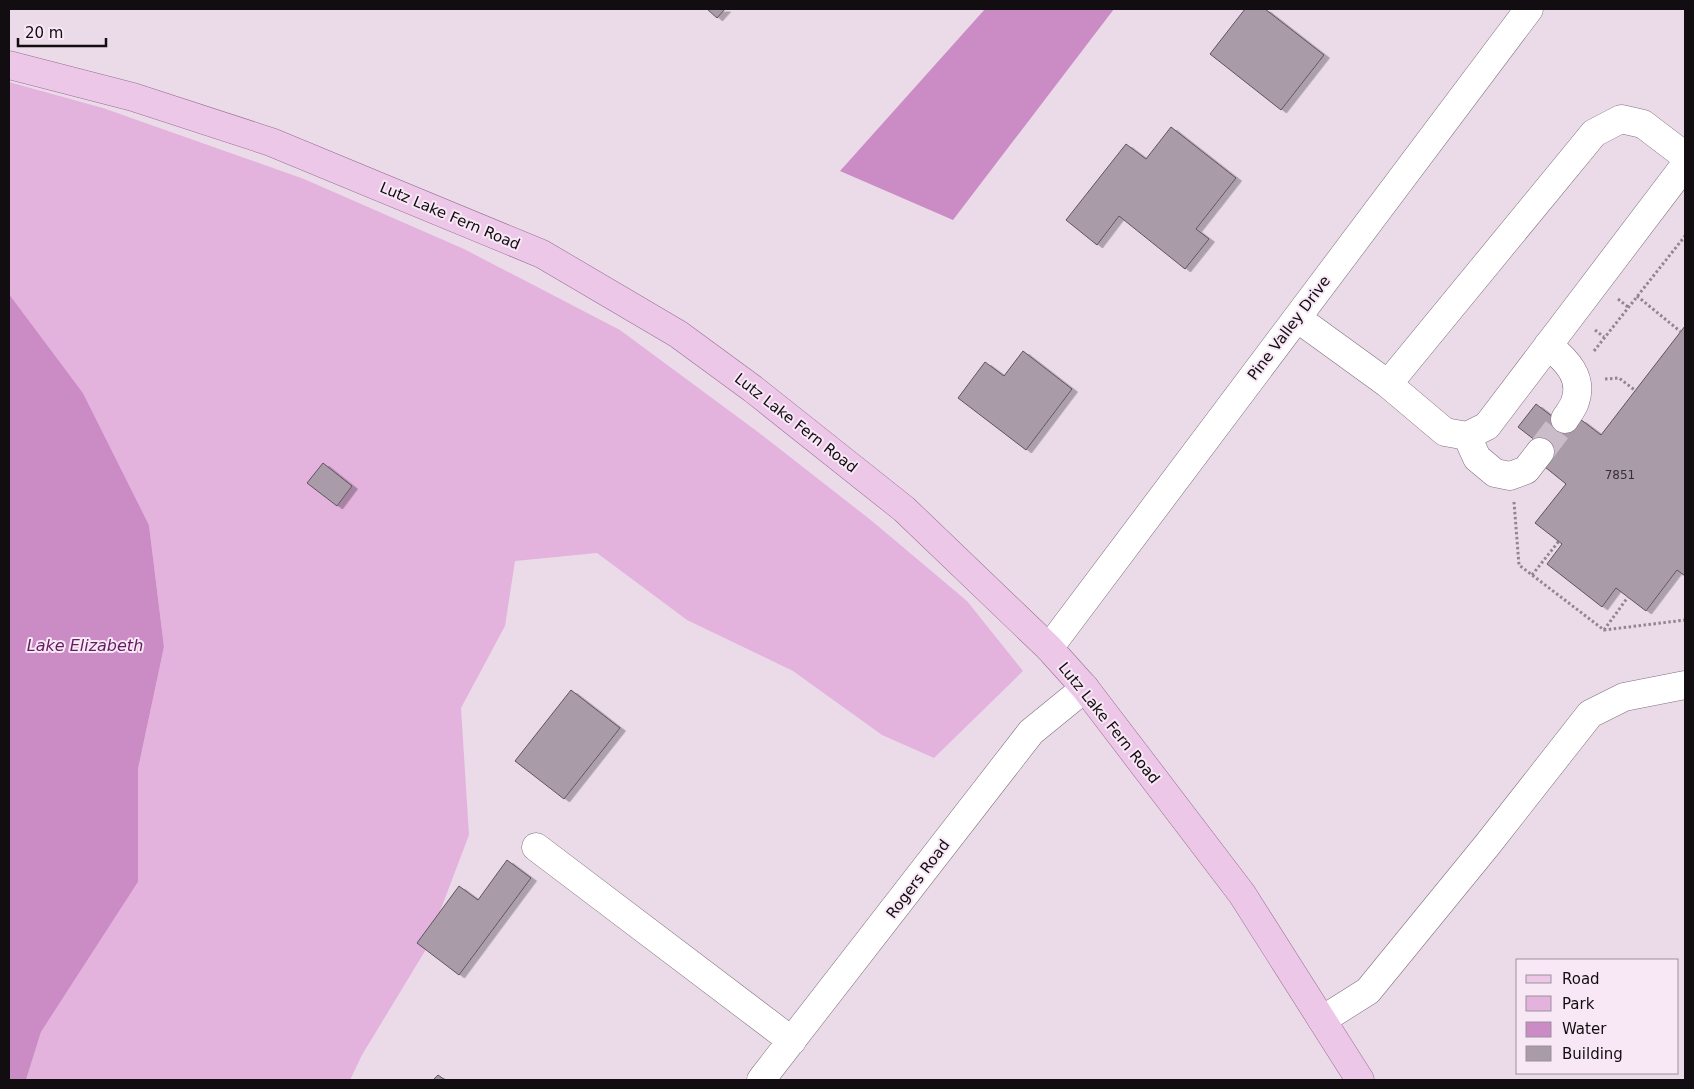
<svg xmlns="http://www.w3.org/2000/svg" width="1694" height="1089" font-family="'DejaVu Sans',sans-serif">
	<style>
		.green { fill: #e3b3de }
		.water { fill: #cb8cc5 }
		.building { fill: #aa9ba8; stroke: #60535e; filter: url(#shadow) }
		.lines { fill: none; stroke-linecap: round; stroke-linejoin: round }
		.minor-tunnel { stroke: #cabcc9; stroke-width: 28; stroke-dasharray: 28 14; stroke-linecap: butt }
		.minor-casing { stroke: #7f707d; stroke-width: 29 }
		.major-casing { stroke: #976d93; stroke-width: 29 }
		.path { stroke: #91868f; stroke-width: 3; stroke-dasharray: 2.5 2.5; stroke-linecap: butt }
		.minor { stroke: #fff; stroke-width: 28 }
		.major { stroke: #ecc7e8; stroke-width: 28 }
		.labels { text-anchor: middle; stroke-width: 4; stroke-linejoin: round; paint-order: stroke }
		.number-label { font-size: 12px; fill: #383037 }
		.street-label { font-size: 15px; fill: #120d11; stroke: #f8e8f6 }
		.water-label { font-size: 16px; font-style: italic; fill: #641a60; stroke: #f8e8f6 }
	</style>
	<defs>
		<filter id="shadow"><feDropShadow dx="5.5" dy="3" stdDeviation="0" flood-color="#0004"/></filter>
	</defs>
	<rect width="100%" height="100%" fill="#ebdbe9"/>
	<path class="green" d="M9,82L103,108L304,179L464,249L620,330L758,432L872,521L967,601L1023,671L934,758L882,735L793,671L687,620L597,553L515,561L505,626L461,708L469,835L425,951L362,1055L350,1080H26L41,1032L138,882V769L164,647L149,525L83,393L9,294Z"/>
	<path class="water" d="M985,9H1114L953,220L840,171Z
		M9,294L83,393L149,525L164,647L138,769V882L41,1032L26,1080H9Z"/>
	<path class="building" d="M707,9H725L717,18Z
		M1245,9H1265L1324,55L1281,110L1210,54Z
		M1171,127L1236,178L1196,229L1209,239L1185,269L1119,216L1097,245L1066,220L1126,144L1146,159Z
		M1685,326V576L1677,570L1646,611L1616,588L1602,607L1547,564L1562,544L1535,523L1566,484L1545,467L1554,455L1518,427L1536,404L1571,431L1580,419L1601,435Z
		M1023,351L1072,389L1026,450L958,398L985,362L1004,376Z
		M323,463L352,486L337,506L307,483Z
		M571,690L620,728L564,799L515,761Z
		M507,860L531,878L459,975L417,943L459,886L478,900Z
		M438,1075L445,1080H433Z"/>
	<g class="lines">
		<path class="minor-tunnel" d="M1540,452L1565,419"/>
		<g class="minor-casing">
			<path id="minor" d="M1297,318L1388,384L1594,133L1621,119L1643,124L1685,156
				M1548,345C1566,360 1584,377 1575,402C1573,408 1568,414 1565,419
				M1388,384L1445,432L1467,436L1487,426L1685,165
				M1467,436L1477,458L1495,473L1510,476L1526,470L1540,452
				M1049,648L1529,9
				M536,847L792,1041
				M1322,1020L1368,991L1488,844L1590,714L1624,697L1685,685
				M761,1080L1031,732L1085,688"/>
		</g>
		<g class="major-casing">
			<path id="major" d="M9,65L133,97L271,142L542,254L678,334L753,389L904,509L1049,648L1085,688L1242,894L1360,1080"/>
		</g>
		<path class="path" d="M1637,296L1681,332
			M1618,299L1628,307
			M1595,330L1604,337
			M1594,351L1685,236
			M1605,379L1619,378L1636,391
			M1514,502L1519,565L1604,630L1685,620
			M1532,575L1559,541
			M1604,630L1628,597"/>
		<use href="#minor" class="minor"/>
		<use href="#major" class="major"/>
	</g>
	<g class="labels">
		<g class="number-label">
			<text x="1620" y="479">7851</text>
		</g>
		<g class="street-label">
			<text transform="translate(450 216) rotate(23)" y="5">Lutz Lake Fern Road</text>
			<text transform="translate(1289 328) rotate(-53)" y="5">Pine Valley Drive</text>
			<text transform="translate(796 423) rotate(38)" y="5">Lutz Lake Fern Road</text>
			<text transform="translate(1109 723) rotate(51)" y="5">Lutz Lake Fern Road</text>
			<text transform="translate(918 879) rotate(-53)" y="5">Rogers Road</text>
		</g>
		<g class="water-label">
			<text x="85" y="651">Lake Elizabeth</text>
		</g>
	</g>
	<rect width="1694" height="1089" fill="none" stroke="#120d11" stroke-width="20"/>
	<rect x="1516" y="959" width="162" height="115" fill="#f8e8f6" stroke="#9c909a"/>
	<rect x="1526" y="975" width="25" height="8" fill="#ecc7e8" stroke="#9c909a"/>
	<text x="1562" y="984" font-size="15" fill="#120d11">Road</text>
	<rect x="1526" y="996" width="25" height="15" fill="#e3b3de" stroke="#9c909a"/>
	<text x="1562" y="1009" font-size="15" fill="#120d11">Park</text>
	<rect x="1526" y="1022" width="25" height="15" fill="#cb8cc5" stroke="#9c909a"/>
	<text x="1562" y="1034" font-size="15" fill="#120d11">Water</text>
	<rect x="1526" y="1046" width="25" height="15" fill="#aa9ba8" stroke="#9c909a"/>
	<text x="1562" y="1059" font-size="15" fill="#120d11">Building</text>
	<path d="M18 38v8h88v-8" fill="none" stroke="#120d11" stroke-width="2.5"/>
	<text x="25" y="38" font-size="15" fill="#120d11" stroke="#f8e8f6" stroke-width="4" paint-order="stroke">20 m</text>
</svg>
